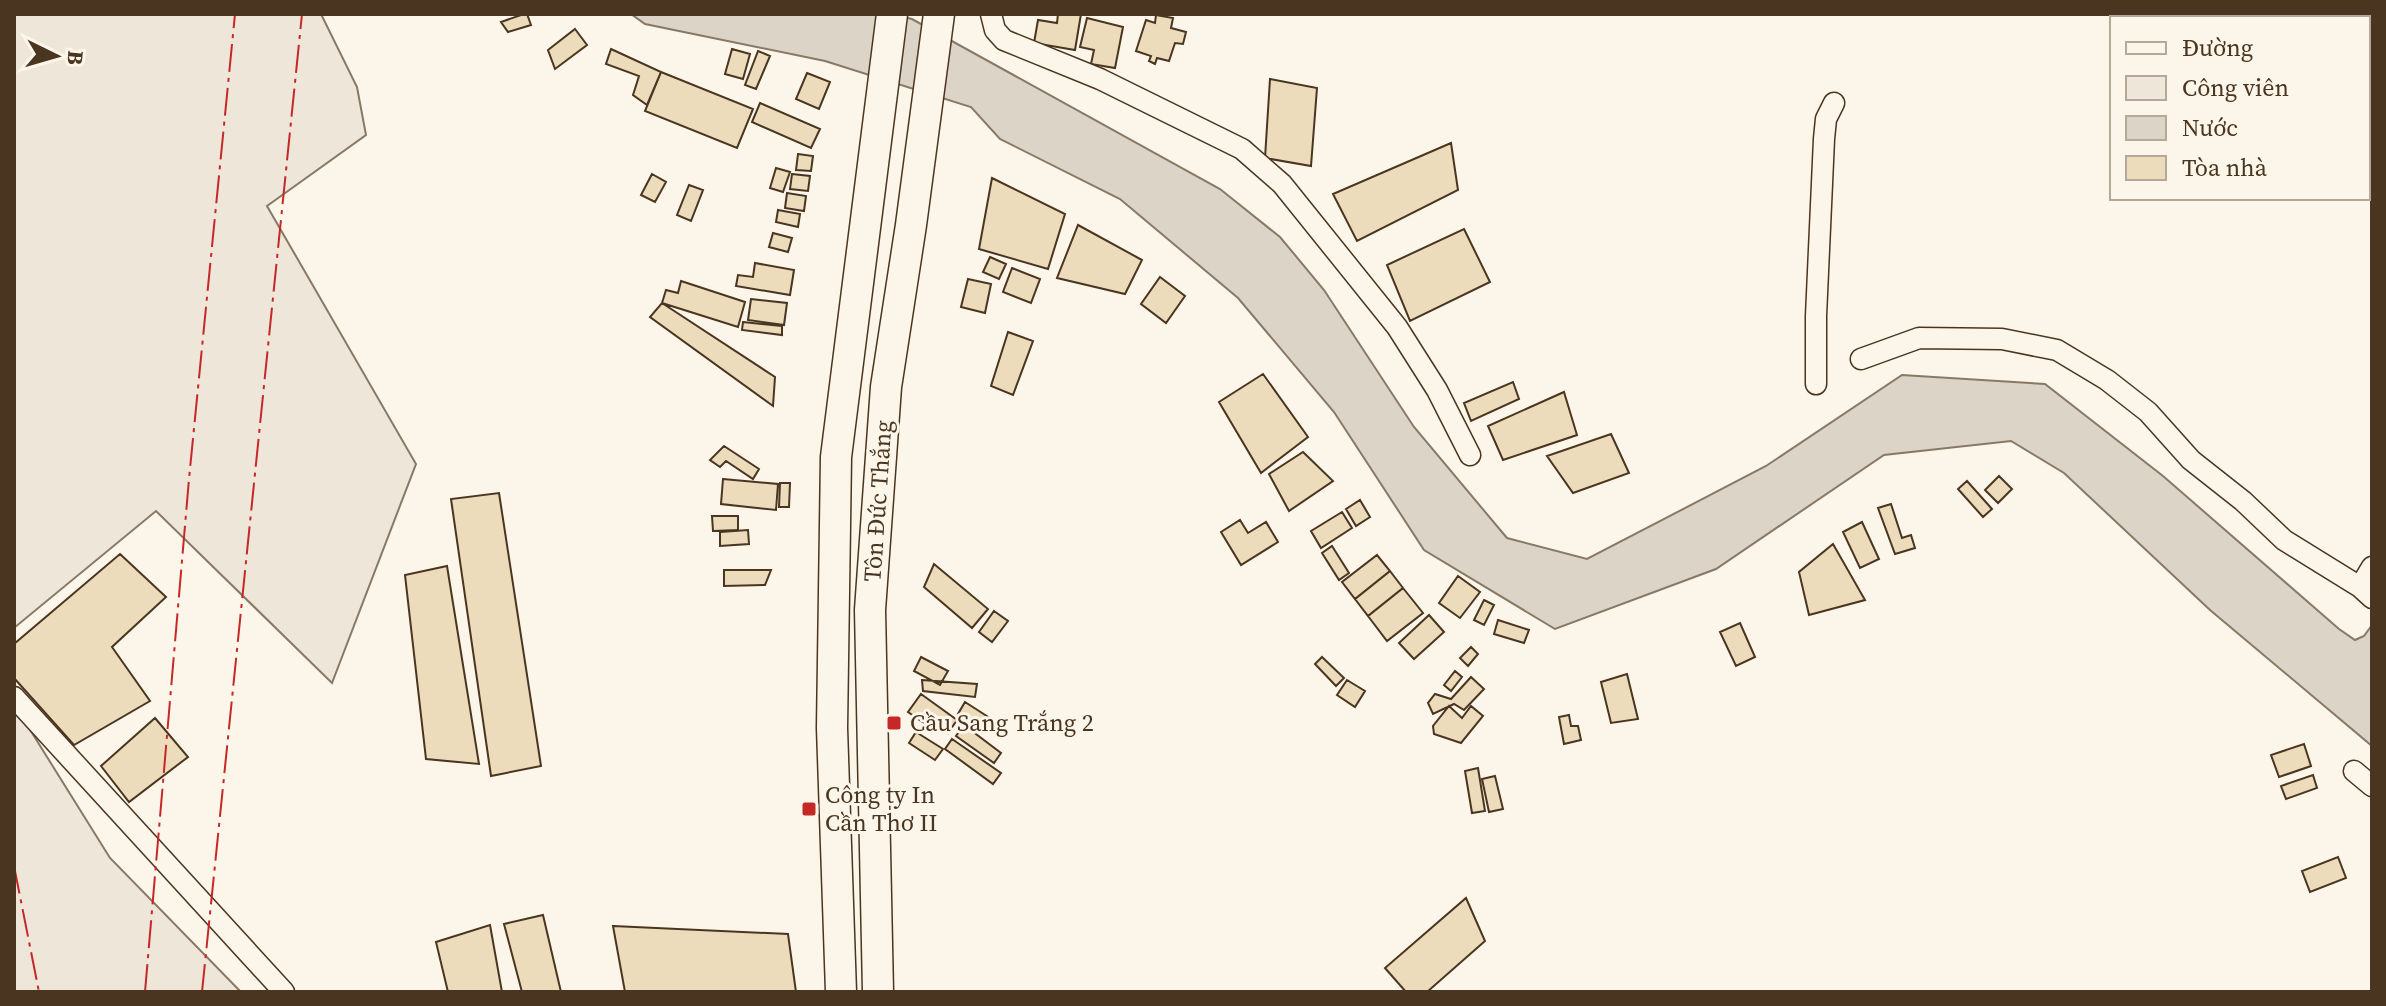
<svg xmlns="http://www.w3.org/2000/svg" width="2386" height="1006" font-family="'Source Serif 4',serif">
	<style>
		.green { fill: #ede6d9; stroke: #887966; stroke-width: 2 }
		.water { fill: #dcd4c6; stroke: #887966; stroke-width: 2 }
		.building { fill: #ecdcbc; stroke: #4a3520; stroke-width: 2 }
		.lines { fill: none; stroke-linecap: round; stroke-linejoin: round }
		.minor-casing { stroke: #4a3520; stroke-width: 23 }
		.highway-casing { stroke: #4a3520; stroke-width: 33 }
		.minor { stroke: #fbf6e9; stroke-width: 20 }
		.highway { stroke: #fbf6e9; stroke-width: 30 }
		.power { stroke: #c62828; stroke-width: 2; stroke-dasharray: 28 6 4 6; stroke-linecap: butt }
		.poi-dot { fill: #c62828; stroke: #fbf6e9; stroke-width: 3 }
		.labels { text-anchor: middle; stroke-width: 6; stroke-linejoin: round; paint-order: stroke }
		.street-label { font-size: 24px; fill: #4a3520; stroke: #fbf6e9 }
		.poi-label { font-size: 24px; fill: #4a3520; stroke: #fbf6e9; text-anchor: start }
	</style>
	<rect width="100%" height="100%" fill="#fbf6e9"/>
	<path class="green" d="M14,14H321L357,87L366,135L267,206L416,464L332,683L156,511L14,628Z
		M14,704L110,858L241,992H14Z"/>
	<path class="water" d="M631,14H891L912,19L1220,189L1280,237L1324,290L1414,427L1507,538L1587,559L1766,466L1902,375L2045,384L2163,476L2339,629L2355,640L2364,636L2372,625V746L2210,610L2064,473L2011,441L1884,455L1716,569L1555,629L1424,550L1334,412L1238,298L1120,199L1000,139L971,107L825,61L645,24Z"/>
	<path class="building" d="M524,14H527L531,25L508,32L501,22Z
		M1058,14H1081L1075,50L1034,43L1038,20L1057,23Z
		M1156,15L1173,18L1171,28L1186,32L1183,44L1175,43L1169,61L1157,58L1155,64L1149,61L1151,56L1136,51L1146,20L1155,23Z
		M1087,18L1123,27L1115,68L1091,64L1094,50L1080,47Z
		M575,29L587,45L555,69L548,50Z
		M611,49L661,72L647,105L633,95L639,76L606,64Z
		M732,49L750,54L743,79L725,74Z
		M758,51L770,56L756,89L745,85Z
		M661,72L753,109L737,148L645,111Z
		M807,73L830,82L819,109L796,99Z
		M1270,79L1317,88L1311,166L1265,158Z
		M760,103L820,129L811,148L752,122Z
		M1451,143L1458,190L1357,241L1333,194Z
		M798,154L813,156L811,171L796,170Z
		M776,168L790,172L783,192L770,188Z
		M652,174L666,182L655,202L641,195Z
		M792,174L810,176L808,191L790,189Z
		M992,178L1065,214L1048,269L979,249Z
		M689,185L703,190L691,221L677,215Z
		M787,193L806,196L804,211L785,208Z
		M778,210L800,214L798,227L776,222Z
		M1078,225L1142,260L1125,294L1057,278Z
		M1464,229L1490,282L1410,321L1387,265Z
		M773,233L792,238L788,252L769,247Z
		M990,257L1006,264L999,279L983,272Z
		M755,263L794,270L790,295L736,286L738,275L753,277Z
		M1012,268L1040,279L1031,303L1003,292Z
		M1160,277L1185,296L1166,323L1141,304Z
		M968,279L991,284L985,313L961,307Z
		M681,281L745,302L738,327L662,303L666,290L678,293Z
		M751,299L787,303L784,325L748,320Z
		M662,303L775,377L773,406L650,317Z
		M743,322L782,326V335L742,330Z
		M1008,332L1033,341L1013,395L991,386Z
		M1263,374L1308,437L1261,473L1219,402Z
		M1513,382L1519,399L1471,421L1464,403Z
		M1564,392L1577,435L1503,460L1488,426Z
		M1611,434L1629,473L1573,493L1547,456Z
		M724,446L759,469L753,479L726,461L720,467L710,460Z
		M1303,452L1333,481L1289,511L1269,474Z
		M1999,476L2012,489L1998,503L1985,490Z
		M723,479L778,484L776,510L721,504Z
		M1967,481L1992,509L1983,517L1958,489Z
		M780,483H790L789,507H779Z
		M499,493L541,766L491,776L451,499Z
		M1360,500L1370,517L1356,526L1346,509Z
		M1891,504L1902,538L1911,535L1915,548L1895,554L1878,508Z
		M1342,512L1352,528L1321,548L1311,531Z
		M712,516H738V530L713,531Z
		M1240,520L1248,533L1266,522L1278,542L1241,565L1221,532Z
		M1862,522L1879,559L1860,568L1843,532Z
		M748,530L749,544L720,546V532Z
		M1833,544L1865,600L1809,615L1799,572Z
		M1332,546L1349,573L1339,580L1322,553Z
		M120,554L166,597L112,647L150,701L74,745L14,678V644Z
		M1377,555L1390,571L1355,599L1342,582Z
		M934,564L988,609L972,628L924,587Z
		M447,566L479,764L426,759L405,575Z
		M724,570H771L765,585L724,586Z
		M1390,571L1403,588L1368,616L1355,599Z
		M1458,576L1480,592L1460,618L1439,603Z
		M1403,588L1423,613L1387,641L1368,616Z
		M1484,600L1494,605L1484,625L1474,620Z
		M994,611L1008,621L992,642L979,632Z
		M1429,615L1444,632L1414,659L1399,643Z
		M1498,620L1529,630L1524,643L1494,634Z
		M1740,623L1755,657L1736,666L1720,632Z
		M1471,647L1478,654L1468,666L1460,658Z
		M921,657L948,671L940,685L914,671Z
		M1322,657L1344,678L1336,686L1315,664Z
		M1455,671L1462,677L1451,691L1444,685Z
		M1627,674L1638,719L1611,723L1601,682Z
		M1471,677L1484,689L1464,710L1454,704L1433,714L1428,703L1435,694L1451,699Z
		M922,680L977,684L975,697L923,691Z
		M1347,680L1365,691L1355,707L1337,695Z
		M921,694L957,720L948,733L929,719L924,723L908,712Z
		M965,702L993,720L987,731L958,714Z
		M1449,706L1462,718L1471,706L1483,716L1461,743L1434,734L1433,726Z
		M1569,715L1571,726H1578L1581,740L1564,744L1559,717Z
		M155,718L188,757L129,802L101,766Z
		M964,725L1001,753L994,763L956,736Z
		M916,732L943,749L935,760L909,743Z
		M952,739L1001,773L993,784L945,749Z
		M2304,744L2311,766L2279,777L2271,755Z
		M1478,768L1485,811L1472,813L1465,771Z
		M2313,775L2317,788L2286,799L2281,786Z
		M1495,776L1503,809L1489,812L1482,779Z
		M2338,857L2346,878L2310,892L2302,871Z
		M1466,898L1485,941L1427,992H1406L1385,968Z
		M543,915L561,992H522L504,924Z
		M490,925L502,992H448L436,942Z
		M613,926L788,934L796,992H625Z"/>
	<g class="lines">
		<g class="minor-casing">
			<path id="minor" d="M991,14L995,30L1004,40L1100,79L1242,149L1282,184L1397,327L1437,390L1470,455
				M1861,359L1919,338L2002,339L2057,350L2107,380L2148,412L2191,460L2243,501L2284,540L2360,587L2372,598
				M1816,384V316L1824,139L1826,119L1834,103
				M2360,587L2372,567
				M14,697L284,992
				M2354,771L2372,786"/>
		</g>
		<g class="highway-casing">
			<path id="highway" d="M841,992L832,728L836,457L892,14
				M878,992L870,610L886,387L911,225L939,14"/>
		</g>
		<use href="#minor" class="minor"/>
		<use href="#highway" class="highway"/>
		<path class="power" d="M14,866L39,992
			M145,992L189,479L235,14
			M202,992L302,14"/>
	</g>
	<g class="poi-dot">
		<rect x="886" y="715" width="16" height="16" rx="4"/>
		<rect x="801" y="801" width="16" height="16" rx="4"/>
	</g>
	<g class="labels">
		<g class="street-label">
			<text transform="translate(878 501) rotate(-86)" y="8">Tôn Đức Thắng</text>
		</g>
		<g class="poi-label">
			<text x="910" y="731">Cầu Sang Trắng 2</text>
			<text x="825" y="803">Công ty In<tspan x="825" dy="28">Cần Thơ II</tspan></text>
		</g>
	</g>
	<rect width="2386" height="1006" fill="none" stroke="#4a3520" stroke-width="32"/>
	<rect x="2110" y="16" width="260" height="184" fill="#fbf6e9" stroke="#b4a999" stroke-width="2"/>
	<rect x="2126" y="42" width="40" height="12" fill="#fbf6e9" stroke="#b4a999" stroke-width="2"/>
	<text x="2182" y="56" font-size="24" fill="#4a3520">Đường</text>
	<rect x="2126" y="76" width="40" height="24" fill="#ede6d9" stroke="#b4a999" stroke-width="2"/>
	<text x="2182" y="96" font-size="24" fill="#4a3520">Công viên</text>
	<rect x="2126" y="116" width="40" height="24" fill="#dcd4c6" stroke="#b4a999" stroke-width="2"/>
	<text x="2182" y="136" font-size="24" fill="#4a3520">Nước</text>
	<rect x="2126" y="156" width="40" height="24" fill="#ecdcbc" stroke="#b4a999" stroke-width="2"/>
	<text x="2182" y="176" font-size="24" fill="#4a3520">Tòa nhà</text>
	<g transform="translate(56 56) rotate(95)" stroke="#fbf6e9" stroke-width="6" paint-order="stroke">
	<path d="M0-6L14 30L0 20L-14 30Z" fill="#4a3520"/>
	<text y="-12" font-size="22" font-weight="bold" text-anchor="middle" fill="#4a3520">B</text>
	</g>
</svg>
